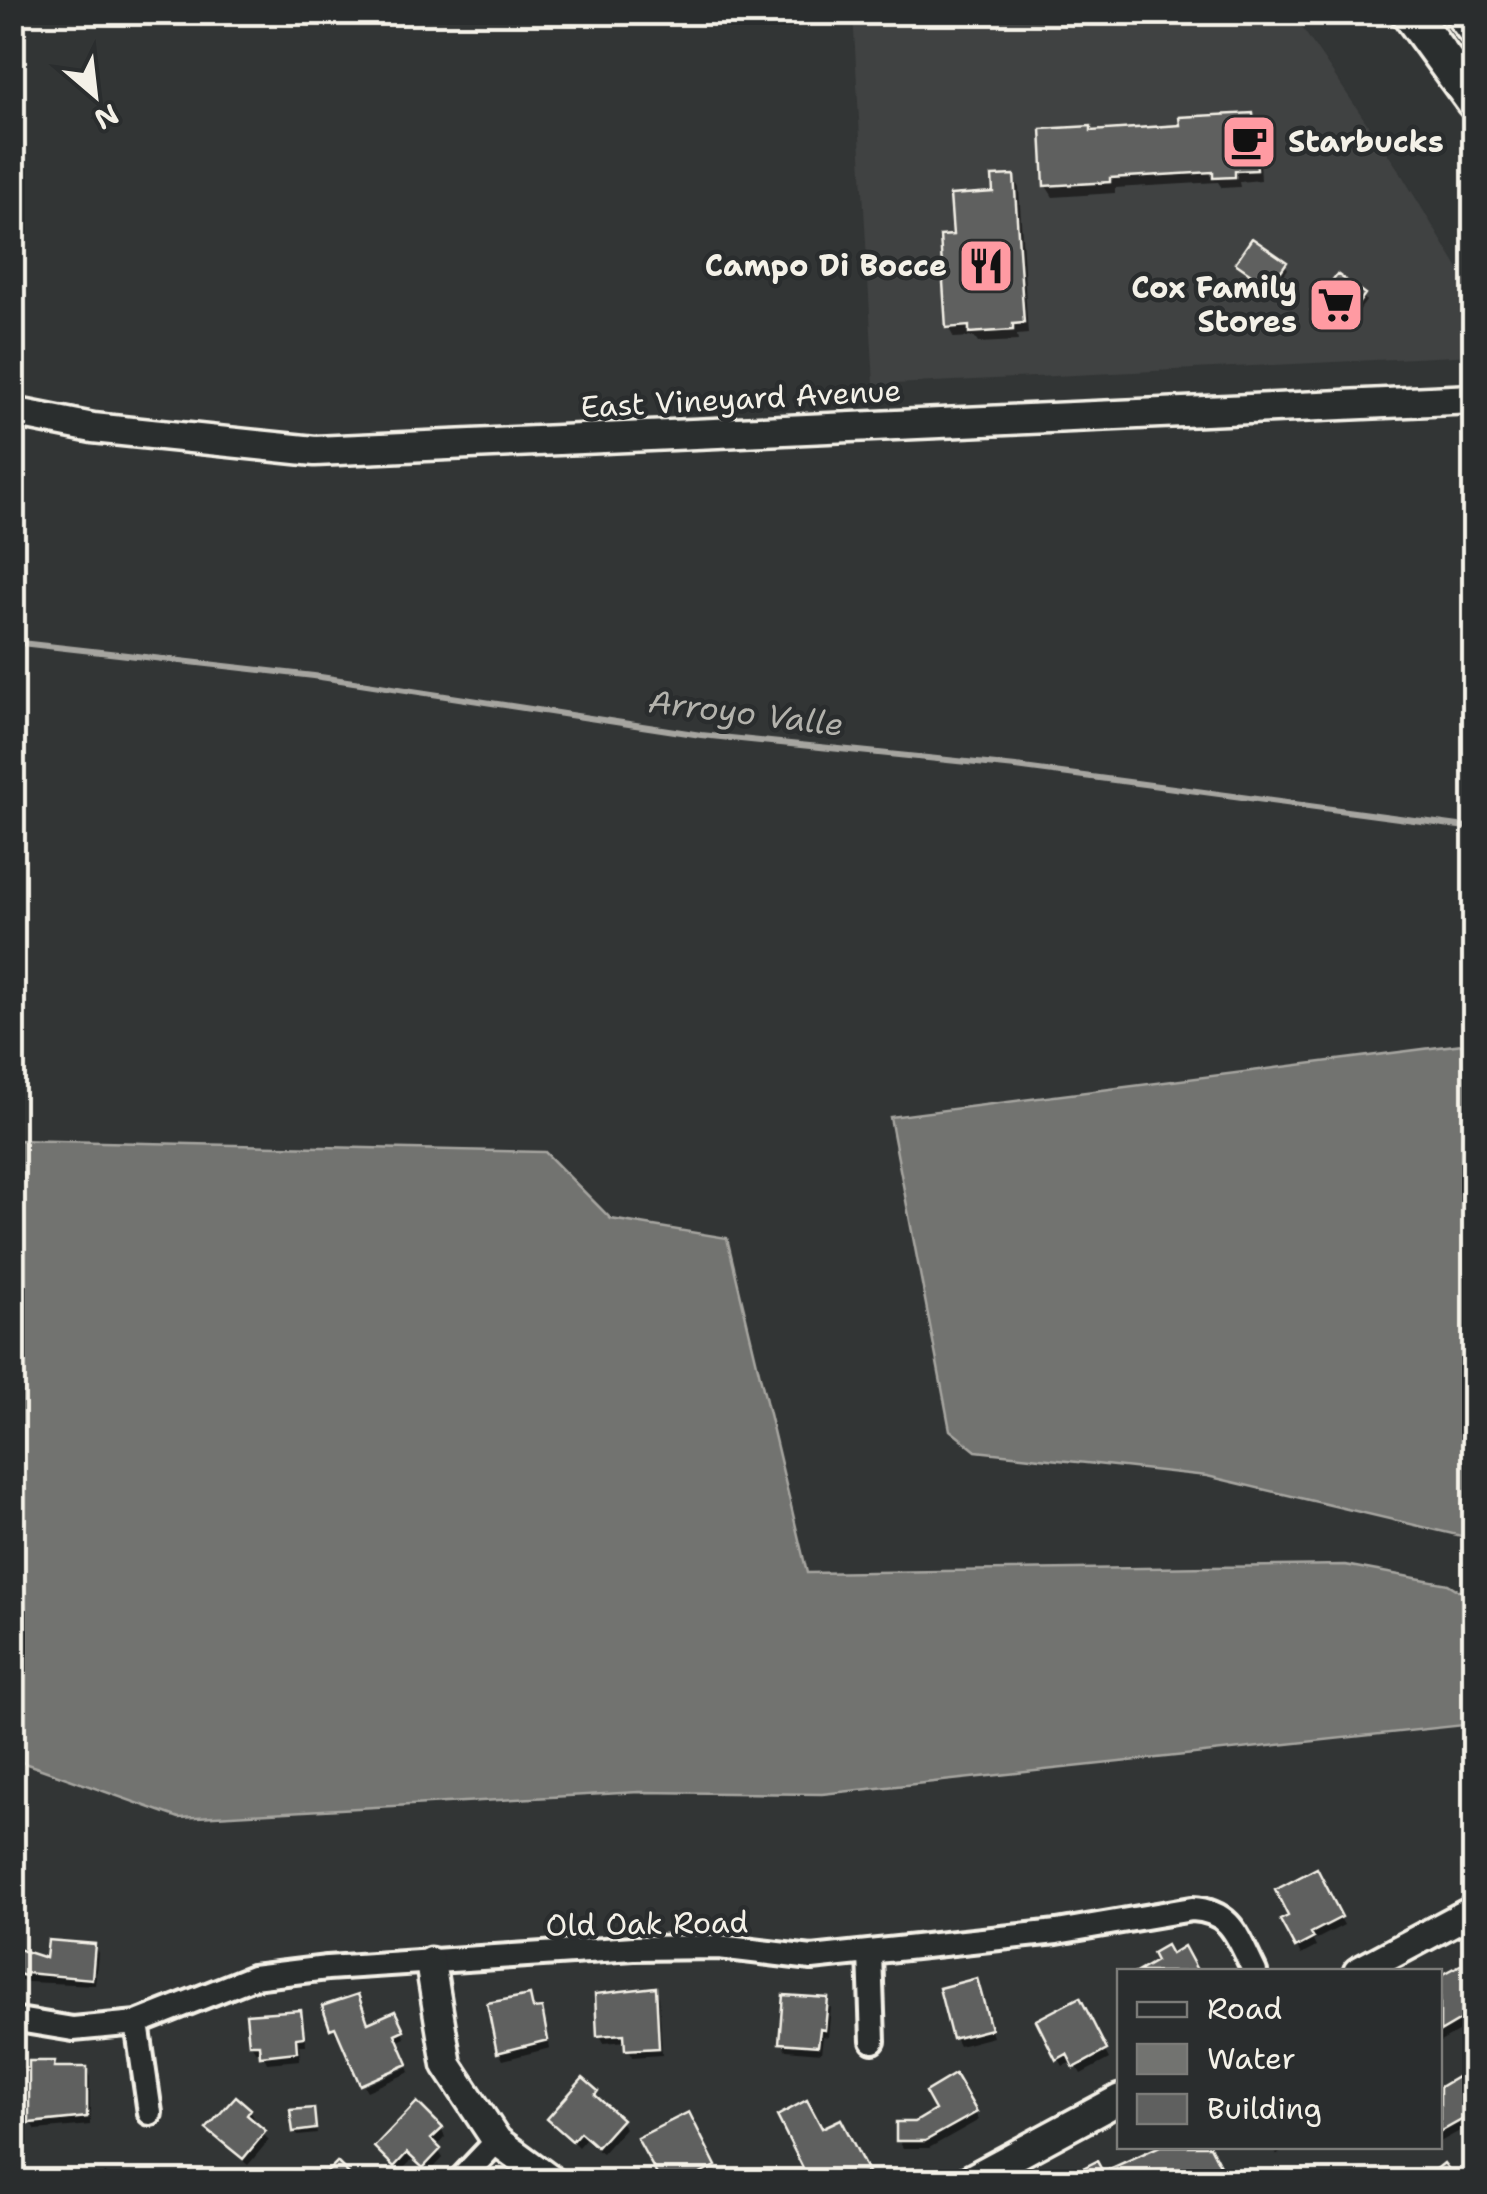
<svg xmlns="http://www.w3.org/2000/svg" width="1487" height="2194" font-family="'Shantell Sans',sans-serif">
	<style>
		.built { fill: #404242 }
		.water { fill: #727370; stroke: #a6a5a0; stroke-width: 2.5 }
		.shadow { fill: #0007 }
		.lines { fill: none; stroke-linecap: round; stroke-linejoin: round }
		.stream { stroke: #a6a5a0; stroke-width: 6 }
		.building { fill: #5f605f; stroke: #f4f1e8; stroke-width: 2.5 }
		.minor-casing { stroke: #f4f1e8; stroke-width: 30 }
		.tertiary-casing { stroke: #f4f1e8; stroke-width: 35 }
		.trunk-casing { stroke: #f4f1e8; stroke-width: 42 }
		.minor { stroke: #2a2d2e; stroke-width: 22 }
		.tertiary { stroke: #2a2d2e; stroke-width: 28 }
		.trunk { stroke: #2a2d2e; stroke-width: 35 }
		.labels { text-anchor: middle; stroke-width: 9; stroke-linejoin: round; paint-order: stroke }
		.poi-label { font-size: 30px; font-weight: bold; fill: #f4f1e8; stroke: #2a2d2e; text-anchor: end }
		.street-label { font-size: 30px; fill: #f4f1e8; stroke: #2a2d2e }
		.water-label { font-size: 32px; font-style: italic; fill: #b3b2ac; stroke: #2a2d2e }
	</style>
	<rect width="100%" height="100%" fill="#323535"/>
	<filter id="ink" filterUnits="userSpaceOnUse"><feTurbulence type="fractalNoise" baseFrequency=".01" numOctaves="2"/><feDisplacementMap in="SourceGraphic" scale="20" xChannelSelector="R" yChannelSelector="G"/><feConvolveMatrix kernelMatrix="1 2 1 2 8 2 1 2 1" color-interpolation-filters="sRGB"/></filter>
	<g filter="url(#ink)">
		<path class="built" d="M853,13H1292L1398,169L1474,294V355L874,385Z"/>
		<path class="water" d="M1463,1044L1474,1085V1539L1207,1476L976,1451L950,1430L890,1117Z
			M13,1140L545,1152L611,1219L727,1238L807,1573L1345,1565L1448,1584L1474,1600V1724L822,1794L639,1792L179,1818L13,1759Z"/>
		<path class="shadow" d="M1252,115L1258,126L1261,180L1239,182L1240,187L1222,188L1218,182L1115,188V193L1053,197L1046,186L1090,128L1092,133L1182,128Z
			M1013,177L1019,188L1028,334L1017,335L1018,341L978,343L974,337L954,338L948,327L995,194Z
			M1238,263L1285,264L1288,269L1273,290Z
			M1363,296L1366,301L1343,333L1314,310Z
			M1316,1872L1344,1925L1313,1941L1316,1947L1301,1955L1284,1921L1292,1917Z
			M94,1946L98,1953L95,1985L28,1982L12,1977V1950L48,1961Z
			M1467,1964L1474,1978V2023L1440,2042V1978Z
			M976,1981L993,2037L959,2046L955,2038Z
			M654,1989L659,1997L662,2055L632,2057L627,2041L604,2043L600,2035Z
			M529,1998L534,2012L541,2011L545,2018L550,2048L503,2060L499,2052Z
			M826,2001L831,2008L828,2037L823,2036L821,2053L786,2050L781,2042Z
			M1079,2001L1109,2059L1081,2074L1074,2061L1063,2066L1039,2022Z
			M326,2008L368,2026L398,2021L405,2038L397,2042L336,2035Z
			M300,2012L304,2020L306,2045H299L300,2060L267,2063L262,2051L256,2052L251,2044Z
			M53,2063L57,2070L86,2069L90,2077V2125L36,2130L32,2123L12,2122V2069H31Z
			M408,2067L410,2072L367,2091L364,2086Z
			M1474,2068V2123L1440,2142V2089Z
			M955,2078L979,2120L929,2148H903L899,2141L916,2124L939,2111Z
			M596,2093L625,2128L602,2154L585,2139L578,2147L550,2119Z
			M250,2110L254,2118L251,2122L269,2140L248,2165L214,2137L210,2129Z
			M312,2110L317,2134L298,2136L295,2131Z
			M688,2116L718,2174L703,2182H664Z
			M840,2122L870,2180L813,2182L821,2132Z
			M441,2129L445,2137L436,2147L443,2158L428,2174L413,2159L399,2173L377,2147Z
			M1273,2146H1292L1277,2155Z
			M740,2168L747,2182H726L724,2177Z
			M76,2172L95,2182H71Z
			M104,2173L121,2182H99Z
			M156,2176L195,2177L198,2182H160Z"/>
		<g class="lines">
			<path class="stream" d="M12,642L314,676L701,735L1016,767L1474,828"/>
		</g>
		<path class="building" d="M1253,113L1257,170L1235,171V177L1213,178V172L1110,178V182L1044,186L1041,129L1091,126V131L1180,125L1179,117Z
			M1014,175L1024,323L1013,324V330L969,333V326L946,328L940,236L953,235L950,195L993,192L992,176Z
			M1252,238L1287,262L1270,287L1235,263Z
			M1337,274L1365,294L1340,330L1311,310Z
			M1317,1868L1342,1917L1311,1933L1314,1938L1295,1948L1280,1920L1288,1916L1275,1890Z
			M48,1940L95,1944L92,1979L26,1973L25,1976L12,1972V1947L46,1958Z
			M1166,1945L1171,1954L1184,1946L1198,1972H1137L1156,1961L1152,1953Z
			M1468,1961L1474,1973V2012L1440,2032V1976Z
			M977,1978L991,2029L952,2039L939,1988Z
			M656,1987L659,2048L625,2050L624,2034L597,2036L595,1994Z
			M358,1994L368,2023L395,2011L404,2030L395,2034L408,2064L360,2085L335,2027L330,2029L322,2006Z
			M530,1995L533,2009L542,2008L548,2040L497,2053L487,2003Z
			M783,1995L828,1998L825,2030L820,2029L818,2046L779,2043Z
			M1080,1997L1107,2050L1074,2068L1067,2054L1056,2060L1036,2020Z
			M301,2010L304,2037L296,2038L297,2052L260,2056L259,2044H249L246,2014Z
			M29,2061H55L54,2067H87V2117L29,2123Z
			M1474,2067V2113L1440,2132V2087Z
			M955,2074L977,2112L925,2141H896V2122H915L935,2110L925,2092Z
			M583,2078L598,2091L595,2095L622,2119L597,2147L580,2132L572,2141L547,2119Z
			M236,2096L251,2109L247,2115L266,2131L243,2159L206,2129Z
			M807,2100L822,2128L841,2119L868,2172L850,2180L847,2174L832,2182H810L777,2116Z
			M417,2102L443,2128L431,2139L441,2149L423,2168L407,2153L394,2167L374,2147Z
			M314,2108L316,2129L293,2132L290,2110Z
			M689,2112L716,2166L684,2182H661L637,2138Z
			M1160,2146H1210L1226,2177L1217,2182H1083L1077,2171L1097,2161L1103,2172Z
			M337,2162L357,2182H317Z
			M1444,2163L1459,2182H1420Z"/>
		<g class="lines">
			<g class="minor-casing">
				<path id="minor" d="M870,1953L873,2041
					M12,2019L73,2029L137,2023L253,1977L327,1968L634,1948L719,1947L812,1958L1057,1932L1192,1909C1233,1911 1238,1939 1255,1972
					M137,2023L150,2113
					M458,2182L497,2141"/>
			</g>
			<g class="tertiary-casing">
				<path id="tertiary" d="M12,412L93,428L315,451L1474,399
					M430,1962L447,2065L497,2141L553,2182
					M1358,1972L1474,1910
					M966,2182L1120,2099"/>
			</g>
			<g class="trunk-casing">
				<path id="trunk" d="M1409,12L1474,101
					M1462,12L1474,28"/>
			</g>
			<use href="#minor" class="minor"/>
			<use href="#tertiary" class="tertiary"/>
			<use href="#trunk" class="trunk"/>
		</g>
	</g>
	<defs>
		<g id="cafe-square" transform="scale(2.875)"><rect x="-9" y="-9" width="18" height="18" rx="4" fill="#ff9aa2" stroke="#2a2d2e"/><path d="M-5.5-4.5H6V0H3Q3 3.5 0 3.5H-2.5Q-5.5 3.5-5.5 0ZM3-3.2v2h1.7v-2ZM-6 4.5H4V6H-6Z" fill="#111"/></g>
		<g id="restaurant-square" transform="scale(2.875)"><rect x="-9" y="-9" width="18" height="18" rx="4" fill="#ff9aa2" stroke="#2a2d2e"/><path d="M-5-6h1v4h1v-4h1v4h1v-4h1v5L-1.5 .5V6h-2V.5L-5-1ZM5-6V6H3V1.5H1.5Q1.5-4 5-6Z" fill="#111"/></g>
		<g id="supermarket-square" transform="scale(2.875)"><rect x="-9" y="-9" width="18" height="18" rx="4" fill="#ff9aa2" stroke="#2a2d2e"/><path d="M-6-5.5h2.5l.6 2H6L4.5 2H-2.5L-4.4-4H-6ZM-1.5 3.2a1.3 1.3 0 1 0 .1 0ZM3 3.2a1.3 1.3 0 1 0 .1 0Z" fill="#111"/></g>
	</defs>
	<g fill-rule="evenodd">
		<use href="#cafe-square" x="1249" y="142"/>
		<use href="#restaurant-square" x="986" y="266"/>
		<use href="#supermarket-square" x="1336" y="305"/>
	</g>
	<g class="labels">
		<g class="poi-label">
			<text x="1288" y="152" text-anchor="start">Starbucks</text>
			<text x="947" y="276">Campo Di Bocce</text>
			<text x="1297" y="298">Cox Family<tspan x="1297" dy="34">Stores</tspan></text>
		</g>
		<g class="street-label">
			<text transform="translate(741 399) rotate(-3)" y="10">East Vineyard Avenue</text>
			<text transform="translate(647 1924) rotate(-1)" y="10">Old Oak Road</text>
		</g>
		<g class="water-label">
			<text transform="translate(746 713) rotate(7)" y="11">Arroyo Valle</text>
		</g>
	</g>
	<rect width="1487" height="2194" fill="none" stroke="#2a2d2e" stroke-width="50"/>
	<rect x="25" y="25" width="1437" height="2144" fill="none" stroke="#f4f1e8" stroke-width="4" filter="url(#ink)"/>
	<rect x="1117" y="1969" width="325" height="180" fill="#2a2d2e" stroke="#7b7b78" stroke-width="2.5"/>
	<rect x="1137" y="2002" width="50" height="15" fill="#2a2d2e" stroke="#7b7b78" stroke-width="2.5"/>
	<text x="1207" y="2019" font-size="30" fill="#f4f1e8">Road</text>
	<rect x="1137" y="2044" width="50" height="30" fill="#727370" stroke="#7b7b78" stroke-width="2.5"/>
	<text x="1207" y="2069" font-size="30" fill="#f4f1e8">Water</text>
	<rect x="1137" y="2094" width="50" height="30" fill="#5f605f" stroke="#7b7b78" stroke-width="2.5"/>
	<text x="1207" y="2119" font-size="30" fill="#f4f1e8">Building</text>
	<g transform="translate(95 95) rotate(152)" stroke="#2a2d2e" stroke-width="8" paint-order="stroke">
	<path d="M0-8L18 38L0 25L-18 38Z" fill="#f4f1e8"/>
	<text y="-15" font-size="28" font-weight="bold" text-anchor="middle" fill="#f4f1e8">N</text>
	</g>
</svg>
